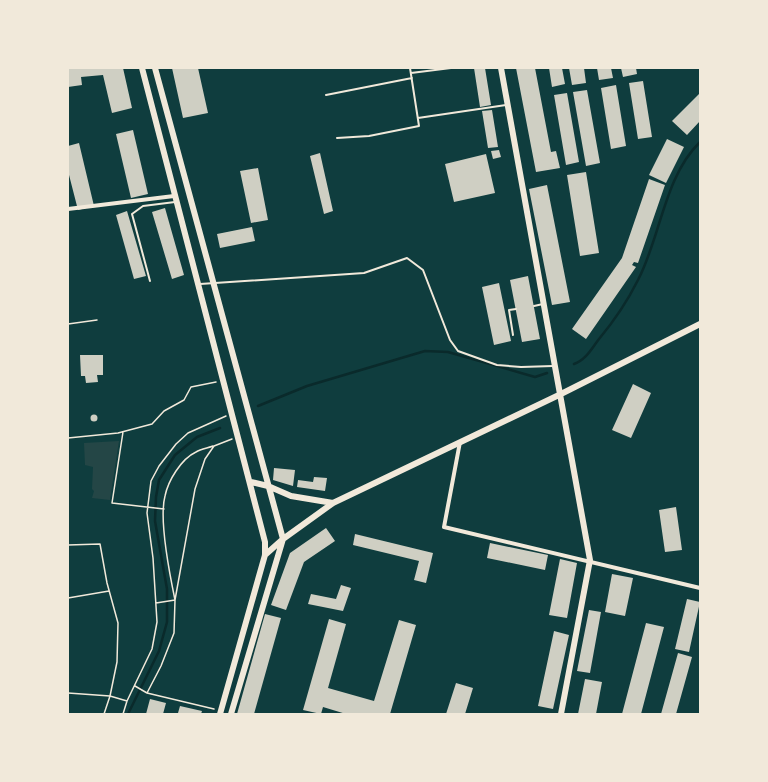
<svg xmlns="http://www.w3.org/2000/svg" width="768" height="782" font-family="Overpass,sans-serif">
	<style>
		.green { fill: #244646 }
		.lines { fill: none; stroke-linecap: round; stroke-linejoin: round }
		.stream { stroke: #0a2a2b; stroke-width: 2.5 }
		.building { fill: #cfcfc3 }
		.path { stroke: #f1e9da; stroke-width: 1.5 }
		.service { stroke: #f1e9da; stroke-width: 2 }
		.minor { stroke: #f1e9da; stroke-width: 4 }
		.secondary { stroke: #f1e9da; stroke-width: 6 }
	</style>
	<rect width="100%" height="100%" fill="#0f3d3e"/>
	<path class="green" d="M119,441L110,500L92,498L94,491L92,489L93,467L85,465L84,443Z"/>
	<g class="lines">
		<path class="stream" d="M574,364C586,360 592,348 599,339C614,321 628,300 638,280C661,236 664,177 700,142
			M258,406L307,386L425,351L448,352L535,377L547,373
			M128,714L159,651L167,622V589L155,521L156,497L159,480L175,455L197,437L220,428"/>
	</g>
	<path class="building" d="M68,68H123L132,108L112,113L103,75L81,77L82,85L68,87Z
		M172,68H198L208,113L183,118Z
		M474,68H485L491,105L480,107Z
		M516,68H535L551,152L556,151L560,168L536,172Z
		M549,68H562L565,84L552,87Z
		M569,68H584L586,83L572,85Z
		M597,68H611L613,78L599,80Z
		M621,68H636L637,74L623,77Z
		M643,81L652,137L638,139L629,83Z
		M616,85L626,146L611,149L601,88Z
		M587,90L600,163L586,166L573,92Z
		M567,93L579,162L566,165L554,95Z
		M700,93V121L687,135L672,121Z
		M492,110L498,147L488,148L482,111Z
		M133,130L148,194L131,198L116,134Z
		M667,139L684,147L666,183L649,175Z
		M79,143L94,206L78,210L68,171V146Z
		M499,150L501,157L493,159L491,151Z
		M320,153L333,211L324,214L310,156Z
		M486,154L495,193L454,202L445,164Z
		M258,168L268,220L251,223L240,171Z
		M586,172L599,253L580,256L567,175Z
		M649,179L665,185L638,263L634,262L632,265L636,267L586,339L572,329L622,258Z
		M547,185L570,302L552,305L529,189Z
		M165,208L184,275L172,279L152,212Z
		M127,211L146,276L134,279L116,215Z
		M252,227L255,241L220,248L217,234Z
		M528,276L540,339L522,342L510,280Z
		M499,283L511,341L494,345L482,287Z
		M80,355H103V375H97L98,382L86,383L85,376H81Z
		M633,384L651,393L631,438L612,430Z
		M90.5 418a3.5 3.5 0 1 1 7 0a3.5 3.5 0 1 1-7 0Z
		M274,468L295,470L293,486L273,480Z
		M314,477L327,478L325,491L297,487L298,480L313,482Z
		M676,507L682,550L665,552L659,510Z
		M326,528L335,541L304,562L286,610L271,605L290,553Z
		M355,534L433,553L426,583L414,580L419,561L353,545Z
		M490,543L548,555L545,570L487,558Z
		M560,559L577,563L567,618L549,615Z
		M612,574L633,578L625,616L605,612Z
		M341,585L351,588L343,611L308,604L311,594L336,599Z
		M687,599L700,602L689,652L675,649Z
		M589,610L601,612L590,673L577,671Z
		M265,614L281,618L254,714H237Z
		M329,619L346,624L328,688L374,701L399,620L416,625L390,714H346L323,707L321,714L303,710Z
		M646,623L664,627L641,714H622Z
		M554,631L569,635L553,709L538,706Z
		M678,653L692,657L676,714H661Z
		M585,679L602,682L596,714H578Z
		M456,683L473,688L465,714H446Z
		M150,699L166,703L163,714H146Z
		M180,706L202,711L201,714L178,713Z"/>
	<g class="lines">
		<path class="path" d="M68,324L97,320
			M123,432L112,503L164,509
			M68,438L118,433L152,424L164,411L184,400L191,387L216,382
			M68,545L100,544L107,583L118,623L117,662L110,696L104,714
			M68,598L109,591
			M156,603L175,600C170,576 159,518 165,496C168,481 181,459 196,452C201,449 208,448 213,446
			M135,686L147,693L214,709
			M68,693L110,696L127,701L152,649L157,622L153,558L147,513L151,481L159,466L176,444L188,433L226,416
			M147,693L161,666L174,633L175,600L195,489L205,459L214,446L232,439
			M123,714L127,701"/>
		<path class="service" d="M411,73L451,68
			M326,95L412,78
			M418,118L506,105
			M337,138L369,136L419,126L410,68
			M150,281L132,214L143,206L175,202
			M200,284L364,273L407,258L423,270L450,340L458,351L497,365L521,367L553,366
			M534,306L543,304
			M513,335L509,310L516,309"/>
		<path class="minor" d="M68,209L174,196
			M460,442L444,527L700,588"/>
		<path class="secondary" d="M142,68L265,542V555L220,714
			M155,68L283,539L231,714
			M501,68L590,560L561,714
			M251,482L268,486L291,496L333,503
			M265,555L283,539L333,503L561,394L700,324"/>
	</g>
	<rect width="768" height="782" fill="none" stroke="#f1e9da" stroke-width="138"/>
</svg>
